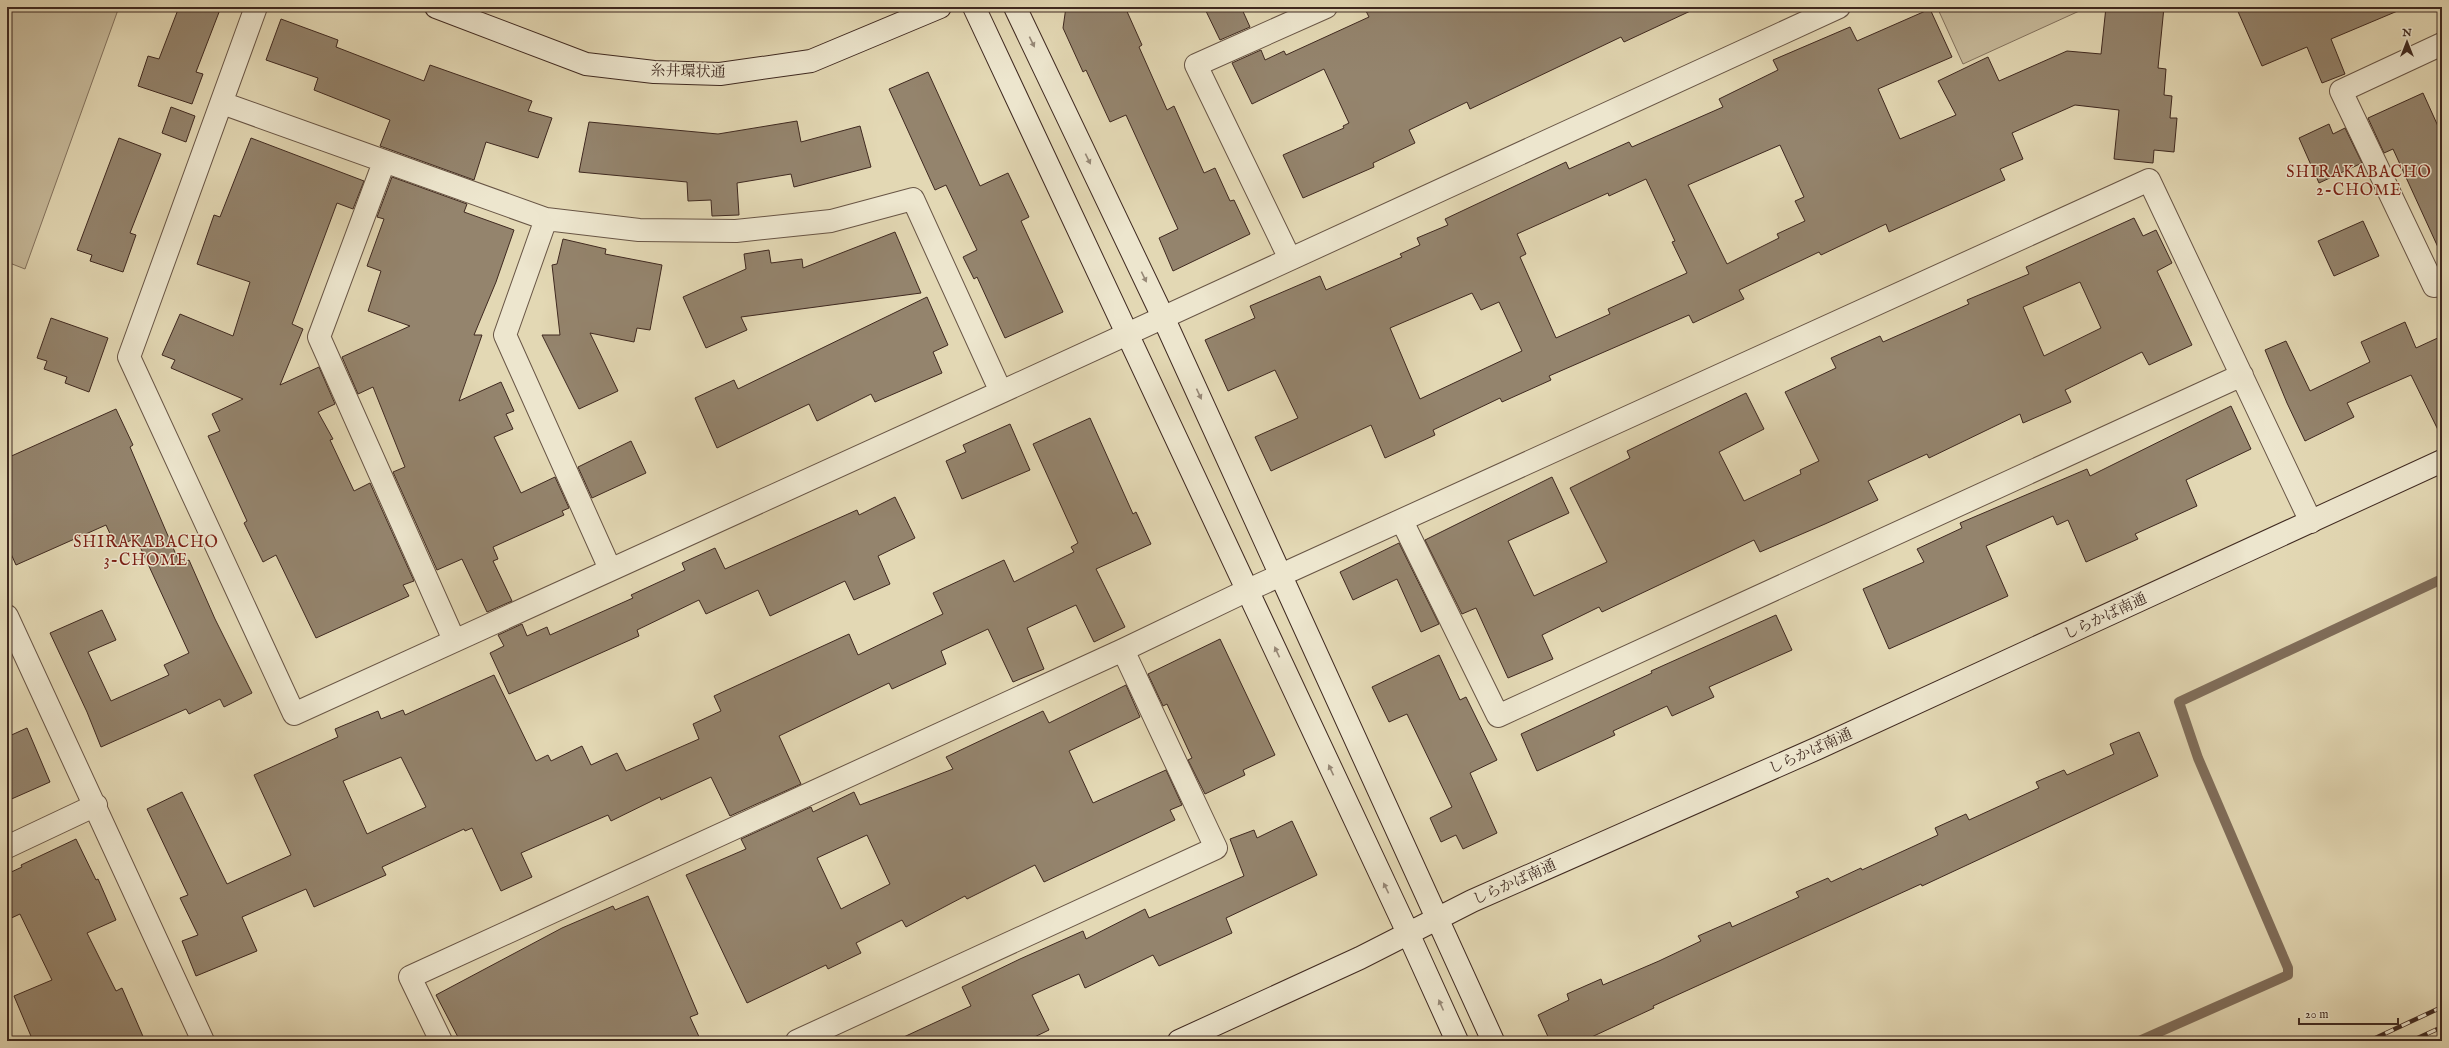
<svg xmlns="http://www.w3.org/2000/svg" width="2449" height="1048" font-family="'IM FELL English','Noto Serif JP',serif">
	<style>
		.green { fill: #c7ba9b; stroke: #83725e }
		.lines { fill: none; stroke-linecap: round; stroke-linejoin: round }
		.stream { stroke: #806e5b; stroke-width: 10 }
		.building { fill: #94846d; stroke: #3f2920; fill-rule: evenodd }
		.street-casing { stroke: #685545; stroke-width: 24 }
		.secondary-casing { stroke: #3f2920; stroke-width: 24 }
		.street { stroke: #ede6ce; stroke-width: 22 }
		.secondary { stroke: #ede6ce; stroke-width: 22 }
		.rail-casing { stroke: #3f2920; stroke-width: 4.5 }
		.rail { stroke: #ede6ce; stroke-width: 3; stroke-dasharray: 9; stroke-linecap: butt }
		.oneway { fill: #968877 }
		.labels { text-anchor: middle; stroke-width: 3; stroke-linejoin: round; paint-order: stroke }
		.street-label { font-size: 15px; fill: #3f2920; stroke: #ede6ce }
		.neighbourhood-label { font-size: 16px; letter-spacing: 1px; fill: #7a1f14; stroke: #ede6ce }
	</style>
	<rect width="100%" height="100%" fill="#e3d8b4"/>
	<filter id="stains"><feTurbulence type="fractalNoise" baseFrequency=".005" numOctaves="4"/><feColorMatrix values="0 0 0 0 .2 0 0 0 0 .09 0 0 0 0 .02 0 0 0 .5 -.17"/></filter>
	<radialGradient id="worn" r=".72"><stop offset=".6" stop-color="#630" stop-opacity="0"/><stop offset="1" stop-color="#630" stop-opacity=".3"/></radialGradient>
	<path class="green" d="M7,7H119L25,269L7,262Z
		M1937,7H2088L1963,64Z"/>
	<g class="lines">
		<path class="stream" d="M2139,1041L2288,975V968L2198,758L2179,702L2442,579"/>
	</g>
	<path class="building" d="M179,7H221L196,72L203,74L192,104L138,86L148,56L159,59Z
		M1066,7H1125L1142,45L1139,47L1167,110L1174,106L1204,173L1215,168L1230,201L1234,200L1250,234L1173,271L1159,238L1178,229L1126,115L1110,122L1086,70L1083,72L1063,28Z
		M1204,7H1241L1250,27L1220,40Z
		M1364,7H1699L1624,42L1621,37L1470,109L1467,102L1409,130L1415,143L1373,163L1374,167L1303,198L1283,155L1344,128L1343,126L1349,123L1324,69L1252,104L1232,63L1261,50L1265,60L1284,51L1286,55L1369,17Z
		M2106,7H2164L2158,68L2166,69L2164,95L2172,96L2170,118H2177L2174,152L2154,150L2153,163L2114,159L2119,110L2075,105L2012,133L2023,159L2000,169L2005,180L1889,232L1886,224L1821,255L1819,252L1739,290L1744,299L1693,323L1689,315L1549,376L1551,380L1502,402L1500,398L1433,430L1435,435L1385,458L1371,425L1271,471L1255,437L1298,418L1275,370L1228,391L1205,340L1255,318L1250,306L1320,276L1326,290L1402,257L1400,254L1420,245L1417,238L1448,225L1445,219L1566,162L1569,169L1629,142L1632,147L1723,107L1719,99L1778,70L1773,60L1850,27L1857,41L1930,9L1952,57L1878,89L1900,139L1956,115L1938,81L1988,57L1999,81L2067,51L2101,54ZM1780,145L1804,197L1795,201L1805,221L1777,234L1779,238L1727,264L1688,185ZM1646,179L1675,241L1672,242L1687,273L1608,309L1610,314L1556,338L1520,257L1526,254L1517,234L1608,193L1609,196ZM1472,293L1481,310L1499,302L1522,351L1420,399L1390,328Z
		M2236,7H2407L2331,39L2345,74L2322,83L2307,47L2262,66Z
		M281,19L338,40L336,47L424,81L430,65L532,101L528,111L552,118L538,158L486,142L474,180L380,146L390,120L314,90L318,78L266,60Z
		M928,72L980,186L1008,173L1029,217L1021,221L1063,312L1005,338L977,277L974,279L963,257L977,250L946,185L935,190L889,89Z
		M2423,93L2442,135V256L2393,149L2384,153L2368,118Z
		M171,107L195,116L186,142L162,133Z
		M797,121L801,142L860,126L871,167L794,187L791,174L737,183L739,215L712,216L711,200L688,201L687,182L579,172L589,122L718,134Z
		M2329,124L2333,134L2345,128L2362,163L2319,183L2299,138Z
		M119,138L161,154L130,233L136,235L123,272L90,261L92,255L77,250Z
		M251,138L364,181L353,209L337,203L292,324L303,329L280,385L319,367L335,404L318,412L333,439L330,440L354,491L370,483L414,581L403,585L409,596L316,638L276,555L263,562L244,523L247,521L208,436L220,431L212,414L243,399L171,368L175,360L162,355L180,314L233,336L250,282L197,264L214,215L220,217Z
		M392,177L467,204L464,212L514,230L496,282L474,335H482L459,401L501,382L514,411L506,414L513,429L494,437L521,493L555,477L569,508L562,511L564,515L493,547L498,559L493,561L512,601L487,612L462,559L437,570L393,472L405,467L373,387L358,394L342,357L410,326L368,311L381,271L367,266L384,219L377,217Z
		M2134,218L2143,236L2156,230L2172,263L2157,271L2192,345L2149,365L2142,352L2065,390L2071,402L2023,423L2020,414L1929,458L1927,454L1868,481L1878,500L1825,524L1760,552L1754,540L1602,612L1599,607L1542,635L1553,659L1508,678L1476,608L1462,614L1425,540L1552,477L1569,513L1508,541L1534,596L1607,562L1570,488L1630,458L1627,451L1746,393L1764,429L1719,452L1744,501L1801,474L1800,470L1819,461L1785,392L1836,368L1831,358L1880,336L1883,342L1969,304L1967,300L2029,274L2026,267ZM2080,282L2101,328L2044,356L2023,307Z
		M2363,221L2379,256L2334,276L2318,241Z
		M895,232L921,293L741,317L747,330L706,348L683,297L746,269L744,254L769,250L771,263L802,259L803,268Z
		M563,239L606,249L605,254L662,265L650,330L637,328L634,342L590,333L618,391L579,409L542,335H560L552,265L557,264Z
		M927,297L948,345L933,352L942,373L875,402L871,394L817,421L809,404L717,448L695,398L734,380L738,389Z
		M51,318L108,338L89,392L65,383L67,377L44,369L47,361L37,358Z
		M2405,322L2416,348L2442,336V438L2411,375L2347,403L2354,417L2305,441L2287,403L2265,350L2286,341L2310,391L2370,362L2361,342Z
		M2231,406L2251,449L2186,480L2197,506L2135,534L2138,539L2086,562L2068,520L2057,525L2053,516L1986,546L2008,596L1889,649L1863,589L1924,562L1917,549L1962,528L1960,523L2087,469L2090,476Z
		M116,409L133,445L130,447L180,564L189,560L215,619L252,693L224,707L220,699L189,714L186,709L101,747L87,712L50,633L102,610L116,640L88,652L111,701L169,675L164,665L189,653L136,538L116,547L106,525L16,565L7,545V458Z
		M1090,418L1133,514L1136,512L1151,544L1096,569L1125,627L1094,642L1076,605L1027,628L1044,669L1013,682L988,629L941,651L946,664L892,689L889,683L779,736L801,784L730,816L711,777L661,800L660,797L611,821L608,815L521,853L532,877L501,891L472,828L465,831L464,829L382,867L386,875L314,907L306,889L242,917L257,951L196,976L182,941L198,935L180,898L188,895L147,809L182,792L227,884L291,855L254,775L338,737L335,729L378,711L381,719L403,710L405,715L494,675L536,761L548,755L551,761L582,746L591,765L617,753L626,771L699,739L693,724L721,711L714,696L849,634L858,655L943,614L933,593L1004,560L1014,582L1074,552L1071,547L1078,543L1033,444ZM401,757L426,807L367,834L343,781Z
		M1010,424L1030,470L962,499L946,461L966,452L963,445Z
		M631,441L646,473L592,498L578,467Z
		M895,497L915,538L878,556L890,584L854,600L845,581L770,616L758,590L706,614L699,600L637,630L639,636L509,694L490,653L504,646L498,635L522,624L527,636L547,627L550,635L633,598L631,595L685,570L682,563L715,548L725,569L857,510L859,515Z
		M1399,543L1439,624L1421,632L1397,579L1353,600L1340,572Z
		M1776,615L1792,650L1709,687L1714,697L1672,716L1667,706L1613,731L1615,735L1537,771L1521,734L1652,673L1651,671Z
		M1220,639L1275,755L1243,770L1245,775L1205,794L1188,760L1192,758L1167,704L1163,706L1148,674Z
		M1439,655L1460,700L1466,697L1497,760L1470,773L1497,833L1463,849L1456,835L1441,842L1430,818L1452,807L1407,714L1389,722L1372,687Z
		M1126,685L1140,717L1069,751L1093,803L1166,770L1182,805L1170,810L1175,820L1044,882L1035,865L967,899L965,896L906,927L902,920L856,943L861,953L828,969L826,965L747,1003L686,875L746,849L741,839L811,807L813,812L854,792L860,805L953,769L946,757L1043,711L1049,723ZM867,835L890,884L841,909L817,858Z
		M27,728L50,782L7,801V737Z
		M2139,732L2158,776L1922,886L1921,884L1653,1006L1654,1008L1583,1041H1550L1538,1015L1569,1000L1567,994L1601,979L1603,985L1659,961L1701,941L1698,936L1730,922L1732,927L1799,897L1796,892L1828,878L1831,882L1861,868L1862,870L1938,835L1935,828L1966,814L1969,820L2039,788L2036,782L2064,770L2067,775L2114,754L2110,744Z
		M1292,821L1317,875L1226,918L1232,933L1159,966L1153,955L1085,988L1079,974L1032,995L1049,1030L1026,1041H895L971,1006L962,987L1020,959L1083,931L1086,939L1145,909L1149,918L1244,876L1230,839L1254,830L1257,838Z
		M76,839L96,880L98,879L116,920L87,933L116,991L122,988L145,1041H33L14,996L52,980L20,914L7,920V874L22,867L21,865Z
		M648,896L698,1014L690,1017L701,1041H460L436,995L562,928L613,906L615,910Z"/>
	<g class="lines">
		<g class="street-casing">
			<path id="street" d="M256,7L129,357L294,714L1001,392L1839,7
				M2442,44L2341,91L2434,286L2442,282
				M222,103L546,219L639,230L736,231L831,221L913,199L1001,392
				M384,162L319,337L454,640
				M546,219L505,335L610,569
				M1290,259L1196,65L1326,7
				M1402,521L1498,716L2242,375
				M7,616L203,1041
				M7,847L96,805
				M441,1041L410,977L1123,650L1248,590L2149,180L2311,522
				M797,1041L1216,848L1123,650"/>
		</g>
		<g class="secondary-casing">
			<path id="secondary" d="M436,7L586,64L654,72L720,74L811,61L940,7
				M974,7L1408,933L1457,1041
				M1015,7L1163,317L1493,1041
				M1179,1041L1360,958L1472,901L1818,748L2442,461"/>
		</g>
		<use href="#street" class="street"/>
		<use href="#secondary" class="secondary"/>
		<g class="rail-casing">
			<path id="rail" d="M2369,1041L2442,1007
				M2411,1041L2442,1027"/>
		</g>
		<use href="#rail" class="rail"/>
	</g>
	<defs><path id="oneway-solid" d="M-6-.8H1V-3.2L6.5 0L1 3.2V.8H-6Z"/></defs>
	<g class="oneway">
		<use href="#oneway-solid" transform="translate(1032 42) rotate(64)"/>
		<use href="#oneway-solid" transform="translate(1088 159) rotate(64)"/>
		<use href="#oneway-solid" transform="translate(1144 277) rotate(64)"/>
		<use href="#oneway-solid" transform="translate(1199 394) rotate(65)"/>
		<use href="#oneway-solid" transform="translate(1277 652) rotate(-115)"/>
		<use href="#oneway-solid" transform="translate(1331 770) rotate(-115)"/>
		<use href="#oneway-solid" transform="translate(1386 888) rotate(-116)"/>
		<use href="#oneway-solid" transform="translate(1441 1005) rotate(-114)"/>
	</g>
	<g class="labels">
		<g class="street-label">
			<text transform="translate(688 71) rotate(1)" y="5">糸井環状通</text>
			<text transform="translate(2105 616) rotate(-25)" y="5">しらかば南通</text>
			<text transform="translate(1810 751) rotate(-24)" y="5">しらかば南通</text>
			<text transform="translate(1514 882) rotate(-24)" y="5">しらかば南通</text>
		</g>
		<g class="neighbourhood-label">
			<text x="2359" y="177">SHIRAKABACHO<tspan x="2359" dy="18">2-CHOME</tspan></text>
			<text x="146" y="547">SHIRAKABACHO<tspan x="146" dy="18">3-CHOME</tspan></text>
		</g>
	</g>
	<rect width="2449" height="1048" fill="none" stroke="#e3d8b4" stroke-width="24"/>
	<rect x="8" y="8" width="2433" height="1032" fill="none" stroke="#3f2920" stroke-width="2"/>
	<rect x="12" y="12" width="2425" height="1024" fill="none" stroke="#3f2920"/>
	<g transform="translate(2407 42)" stroke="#ede6ce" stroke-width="3" paint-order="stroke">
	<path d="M0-3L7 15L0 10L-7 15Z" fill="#3f2920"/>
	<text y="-6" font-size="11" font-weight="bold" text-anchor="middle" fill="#3f2920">N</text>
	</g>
	<path d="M2299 1018v6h99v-6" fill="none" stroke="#3f2920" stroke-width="2"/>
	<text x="2305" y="1018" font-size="12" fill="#3f2920" stroke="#ede6ce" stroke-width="3" paint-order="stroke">20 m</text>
	<rect width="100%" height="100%" filter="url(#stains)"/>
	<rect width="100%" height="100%" fill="url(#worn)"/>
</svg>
